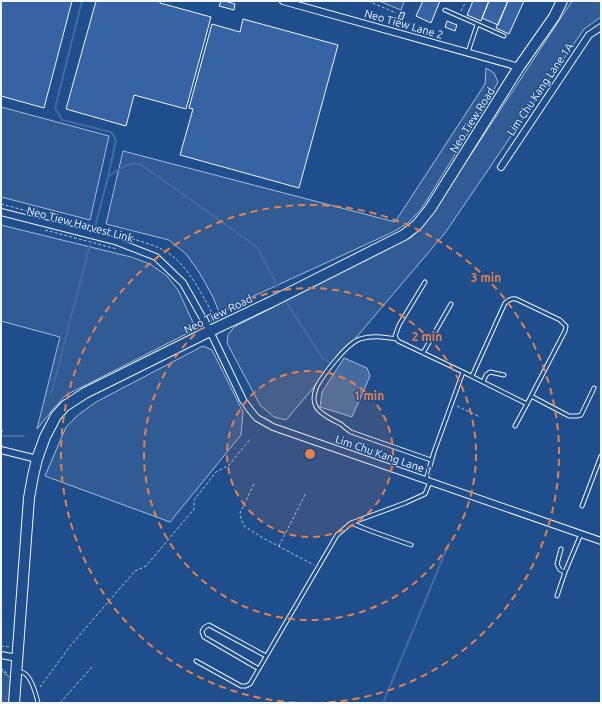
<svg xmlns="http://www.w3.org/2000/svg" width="602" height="704" font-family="Ubuntu,sans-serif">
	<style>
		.built { fill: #305b95; stroke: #a8bbd7 }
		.water { fill: #446ba0; stroke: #a8bbd7 }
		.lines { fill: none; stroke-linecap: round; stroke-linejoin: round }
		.stream { stroke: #446ba0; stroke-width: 2 }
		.building { fill: #3563a3; stroke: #f2f6ff }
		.lane-casing { stroke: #f2f6ff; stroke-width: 5 }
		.street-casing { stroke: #f2f6ff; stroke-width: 8 }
		.primary-casing { stroke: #f2f6ff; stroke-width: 12 }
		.path { stroke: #b3c4dc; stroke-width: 1; stroke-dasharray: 3 2; stroke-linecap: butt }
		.lane { stroke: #1f4e8c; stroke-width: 3 }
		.street { stroke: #1f4e8c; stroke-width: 6 }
		.primary { stroke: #1f4e8c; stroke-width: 10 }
		.fence { stroke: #f2f6ff; stroke-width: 1; stroke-dasharray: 5 2; stroke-linecap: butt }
		.ring { fill: none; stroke: #ea8049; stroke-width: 2; stroke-dasharray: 7 5 }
		.labels { text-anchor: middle; stroke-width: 3; stroke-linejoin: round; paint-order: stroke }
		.street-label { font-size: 11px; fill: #f2f6ff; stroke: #1f4e8c }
		.centre { fill: #ea8049; stroke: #1f4e8c; stroke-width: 2 }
		.ring-label { font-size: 12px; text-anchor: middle; font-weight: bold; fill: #ea8049; stroke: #1f4e8c; stroke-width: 3; stroke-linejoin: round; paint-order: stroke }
	</style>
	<rect width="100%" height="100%" fill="#1f4e8c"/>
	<path class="built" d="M379,1H402L404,2L401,10Z
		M572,1H601V17L584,29L445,233L286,420L274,417L260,405L227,343L228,335L234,327L412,237L423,226L476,147Z
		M486,68L494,73L498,82L486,104L422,208L408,223L393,232L219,312L213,297L199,272L186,254L169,240L106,224L123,151L395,222L485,84Z
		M1,107L109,136L90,220L1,197Z
		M1,225L131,257L150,264L167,276L178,290L196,329L66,395L54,408L37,429L60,337L1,321Z
		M203,346L212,350L243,412L241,435L170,522L45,476L66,427L78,415L96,402Z
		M1,670L12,679L9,703H1Z"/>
	<path class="water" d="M344,358L367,368L370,376L352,417L320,407L322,392Z"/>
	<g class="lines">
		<path class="stream" d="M82,1L55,108L62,120L111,132L116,140L108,177L95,227
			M601,1V2
			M108,177C114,172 129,162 137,164C139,164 141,165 143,166L257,247L278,287
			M287,303L323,359L332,364
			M51,394L90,245
			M1,435L5,436H24
			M383,703L449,543"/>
	</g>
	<path class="building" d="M1,1H72L44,108L1,96Z
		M96,1H160V3L211,17L186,109L134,95L126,126L66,109Z
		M221,1H225L235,4L234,10L219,6Z
		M423,1H440L431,23L416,16Z
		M473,1H489L481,21L467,15Z
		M489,1H508L498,25L482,18Z
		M508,1H524L509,34L496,28Z
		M401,12L405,13L402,20L398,19Z
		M243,19L338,45L299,188L180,155L193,109L189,108L212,24L240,32Z
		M447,21L457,25L455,31L445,27Z"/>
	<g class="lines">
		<g class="lane-casing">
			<path id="lane" d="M445,10L504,36
				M468,52L477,25
				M425,282L399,325L395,336L398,341L463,372L527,404L565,331L566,326L560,320L516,299C511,298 509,300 505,303L472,376
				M396,339C384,337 372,335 360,339C347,343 324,374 317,386C315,391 313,399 315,404C317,413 333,420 341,424C344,427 347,429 351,432L431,460
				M423,353L451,304
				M483,382L486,375L490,372L504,375
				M531,396L569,416H577L581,415L594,388
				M515,426L527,404
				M426,480L434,452L463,372
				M582,506L601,456
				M351,523L371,531L411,545
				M561,549L557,564L560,570L565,572
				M557,596L565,572L581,534
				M196,661L241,686H246L250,684L337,535L351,523L405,503L425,494L430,482
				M259,669L204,637L202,632C203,628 206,626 209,625L266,656
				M18,671C18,671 24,673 24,673C32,678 36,694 38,703"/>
		</g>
		<g class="street-casing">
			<path id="street" d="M283,1L519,67
				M501,167L589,35L601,27
				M1,212L115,241L156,257L183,283L210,331L243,400L251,411L257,418L273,427L601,541
				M1,450L37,459
				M1,655L17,658"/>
		</g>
		<g class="primary-casing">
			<path id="primary" d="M14,703L29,498L33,476L37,459L45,437L56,416L65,406L85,393L210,331L271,302L404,235L417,225L430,209L519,67L554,17L562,1"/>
		</g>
		<path class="path" d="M368,1L396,13
			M461,11L466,1
			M1,204L46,216
			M45,230L117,249
			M122,236C136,240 150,243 163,250C187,262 203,296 215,319
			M457,406L480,417
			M254,484L240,513L241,518L244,526L263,538L314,565
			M279,546L306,493
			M1,646L10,647
			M1,668L7,673
			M40,687L71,645L135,571L146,566L194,509V500L216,472L229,465L251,438
			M60,703L92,667"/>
		<use href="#lane" class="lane"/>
		<use href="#street" class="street"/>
		<use href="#primary" class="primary"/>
		<path class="fence" d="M1,431H3"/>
	</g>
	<circle cx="310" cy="454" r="83" fill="#ea8049" fill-opacity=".12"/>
	<g class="ring">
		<circle cx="310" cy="454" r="83"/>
		<circle cx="310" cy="454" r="166"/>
		<path d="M308 703A249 249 0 1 1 312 703"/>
	</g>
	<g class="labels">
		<g class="street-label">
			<text transform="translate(404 24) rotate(16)" y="4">Neo Tiew Lane 2</text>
			<text transform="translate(540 89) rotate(-56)" y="4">Lim Chu Kang Lane 1A</text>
			<text transform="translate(472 120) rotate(-58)" y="4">Neo Tiew Road</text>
			<text transform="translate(80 224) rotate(15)" y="4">Neo Tiew Harvest Link</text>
			<text transform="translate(218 314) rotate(-26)" y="4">Neo Tiew Road</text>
			<text transform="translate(384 455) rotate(19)" y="4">Lim Chu Kang Lane 1</text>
		</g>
	</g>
	<circle cx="310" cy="454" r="6" class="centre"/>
	<g class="ring-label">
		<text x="486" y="282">3 min</text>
		<text x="427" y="341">2 min</text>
		<text x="369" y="400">1 min</text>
	</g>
	<rect width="602" height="704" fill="none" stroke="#f2f6ff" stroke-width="4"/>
</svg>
